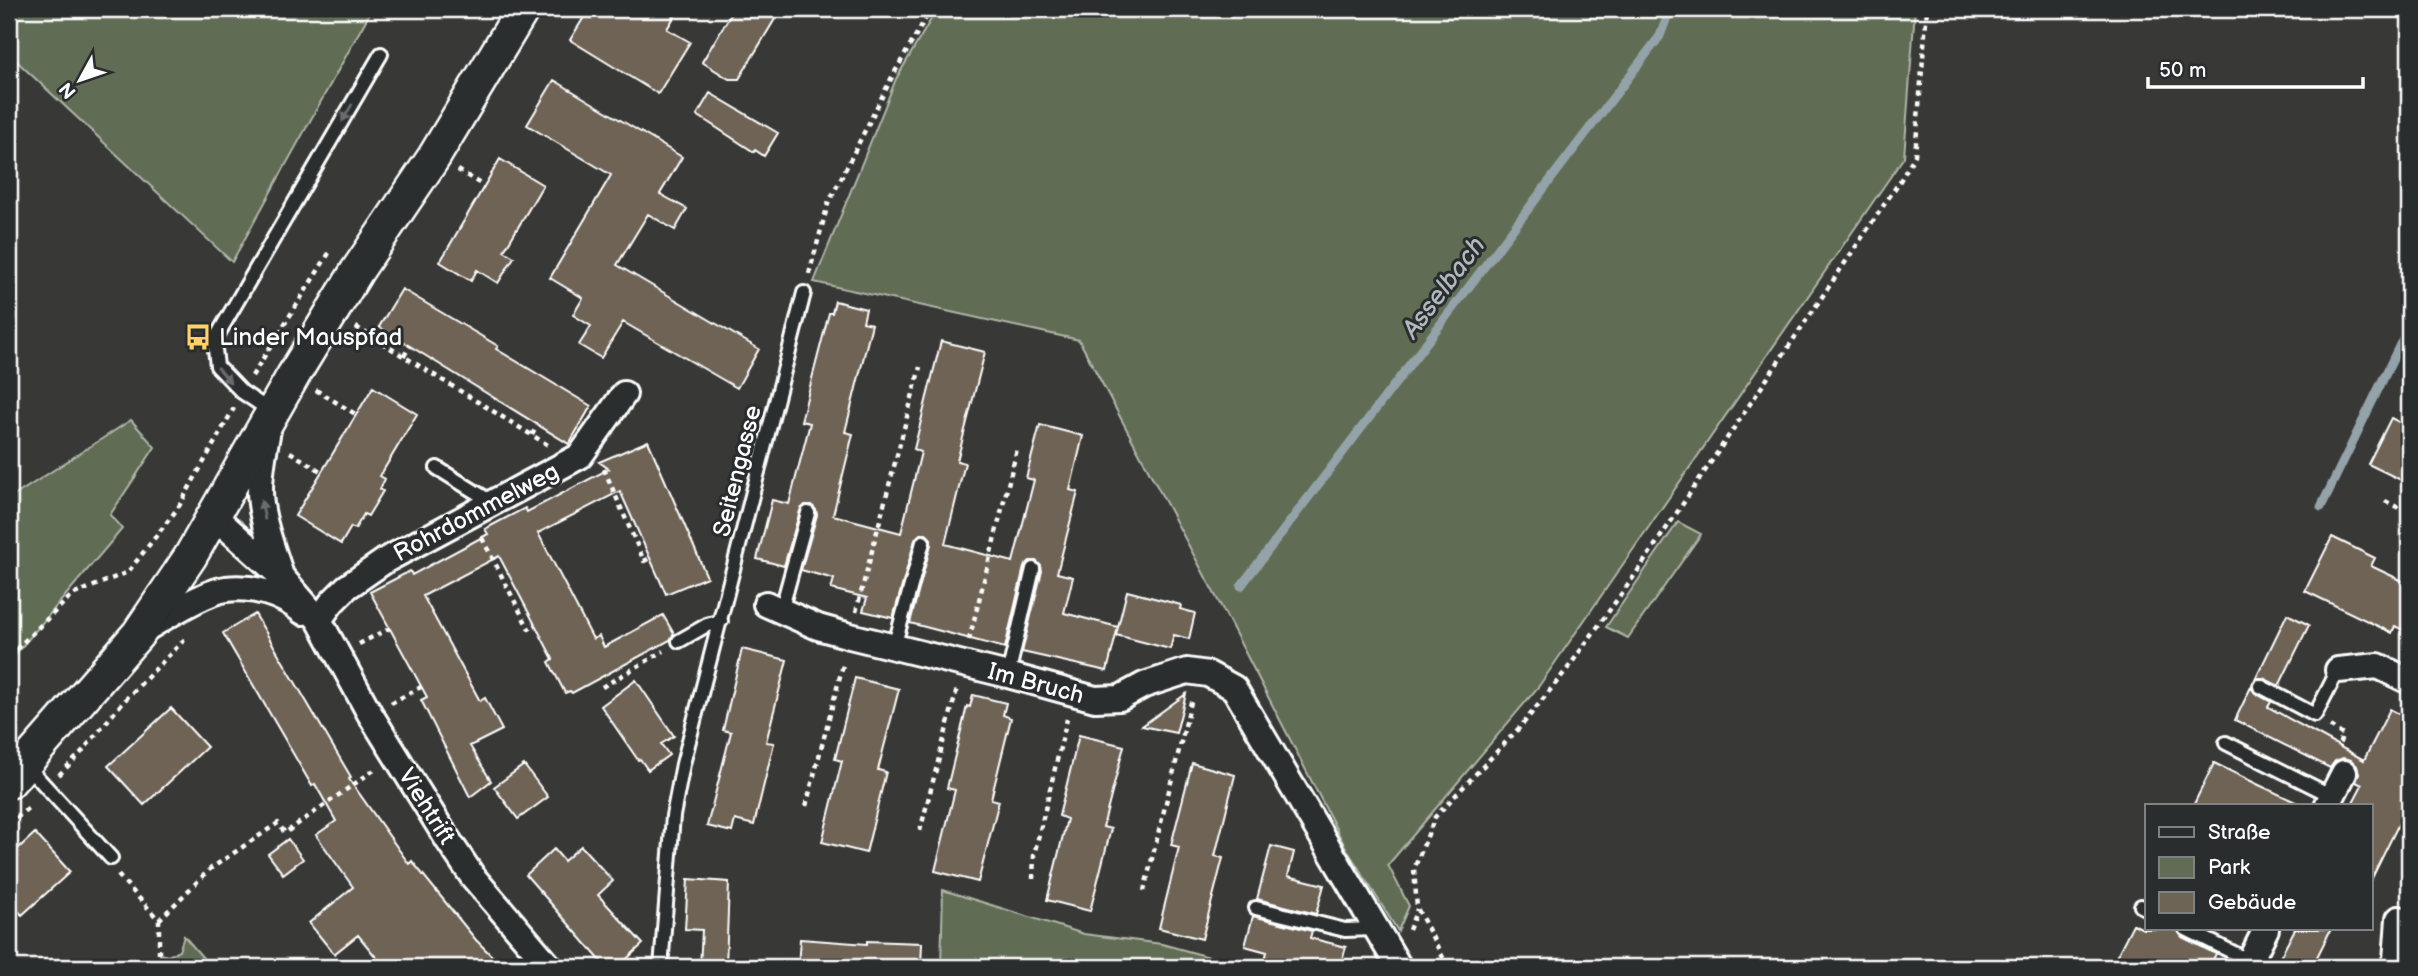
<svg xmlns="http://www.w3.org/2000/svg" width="2418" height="976" font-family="'Balsamiq Sans',sans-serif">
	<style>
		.green { fill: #606c53; stroke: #b0b6a9; stroke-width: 2 }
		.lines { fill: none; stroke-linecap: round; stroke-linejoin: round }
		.stream { stroke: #93a3a9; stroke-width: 9 }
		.building { fill: #6e6455; stroke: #fff; stroke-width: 2 }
		.service-casing { stroke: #fff; stroke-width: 18 }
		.minor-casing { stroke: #fff; stroke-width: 30 }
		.tertiary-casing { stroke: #fff; stroke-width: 37 }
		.path { stroke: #fff; stroke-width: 4.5; stroke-dasharray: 5 5; stroke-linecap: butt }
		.service { stroke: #2a2d2e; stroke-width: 12 }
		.minor { stroke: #2a2d2e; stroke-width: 24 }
		.tertiary { stroke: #2a2d2e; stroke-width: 32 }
		.oneway { fill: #6a6c6d }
		.labels { text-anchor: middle; stroke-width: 6; stroke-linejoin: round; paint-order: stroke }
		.poi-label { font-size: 24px; fill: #fff; stroke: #2a2d2e; text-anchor: start }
		.street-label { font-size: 24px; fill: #fff; stroke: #2a2d2e }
		.water-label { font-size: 26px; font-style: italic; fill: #aebabe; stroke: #2a2d2e }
	</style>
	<rect width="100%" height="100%" fill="#383836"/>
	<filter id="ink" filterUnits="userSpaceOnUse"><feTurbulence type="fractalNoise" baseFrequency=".0143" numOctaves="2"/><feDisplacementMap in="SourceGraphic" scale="14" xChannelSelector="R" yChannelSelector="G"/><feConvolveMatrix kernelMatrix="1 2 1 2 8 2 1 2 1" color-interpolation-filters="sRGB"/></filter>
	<g filter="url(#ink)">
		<path class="green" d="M9,9H372L232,262L9,54Z
			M937,9H1915L1904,157L1539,686L1388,865L1409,906L1398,931L1346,848L1229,621L1079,340L814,282L896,79Z
			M131,420L155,447L110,515L122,529L9,662V499Z
			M1678,522L1701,534L1628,638L1606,627Z
			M943,890L1084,934L1162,944L1246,967H941Z
			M184,936L211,967H161L160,954L168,956L179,951Z"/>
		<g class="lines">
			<path class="stream" d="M2321,507L2409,326
				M1241,586L1660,36L1670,9"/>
		</g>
		<path class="building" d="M589,9H679L667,29L690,42L658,94L570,40Z
			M734,9H781L739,79H729L702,62Z
			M554,80L682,157L660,194L687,209L675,230L648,214L617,265L759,349L737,388L623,322L601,358L579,345L591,326L573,315L583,298L550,278L611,175L527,125Z
			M710,93L778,133L764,156L755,150L754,152L697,115Z
			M500,159L543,185L504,251L514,257L498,283L477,270L471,281L440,262Z
			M402,289L498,346L496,349L591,406L569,444L379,327Z
			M835,301L866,309L863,322L872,324L845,432L853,434L833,515L901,533L921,452L914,449L941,341L985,352L957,461L965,463L945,544L1013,562L1034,480L1026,478L1040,425L1083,436L1070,490L1078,492L1057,573L1073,577L1064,613L1118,627L1107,671L1022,652L1042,571L1041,566L1036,561H1030L1024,567L1005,648L910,623L931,544V539L926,534H920L915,540L893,618L863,611L867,598L831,589L834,579L801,570L817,515L816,510L811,505H805L800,511L784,566L757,559L772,500L789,504L810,423L801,421L829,313H832Z
			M373,387L417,414L380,476L385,479L380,489L383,491L368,516L364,514L355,529L351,527L341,544L295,516Z
			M2391,418L2409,427V484L2368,464Z
			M648,441L707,577L666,594L620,491L538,533L593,639L599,636L604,647L663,615L674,634L670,640L572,693L570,691L565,693L549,662L553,659L499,556L423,596L480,701L485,698L502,730L470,746L491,781L470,797L421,700L427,697L370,592L410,571L412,575L488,534L485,529L525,508L527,512L609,469L599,462Z
			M2332,537L2375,558L2371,566L2409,584V633L2395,626L2392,633L2305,591Z
			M1127,591L1181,605L1180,609L1195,613L1189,639L1174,635L1170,649L1116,635Z
			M255,614L351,777L349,779L409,864L412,861L476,940L503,967H384L358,935L334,954L309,923L353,887L316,835L336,821L315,784L312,786L223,633Z
			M2287,614L2309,625L2279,686L2263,678H2256Z
			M742,649L787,660L766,742L774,743L754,825L735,820L732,832L707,826L731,732L723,730Z
			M855,678L899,689L878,770L886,772L866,853L822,842L842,761L835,759Z
			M636,680L674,736L661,744L669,755L648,770L640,759L638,760L601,706Z
			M2251,687L2255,693L2271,702L2268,707L2364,760L2390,709L2409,719V803L2371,880V806H2351L2362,785L2356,782L2359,773L2357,766L2351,760L2343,758L2335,761L2330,768L2235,720Z
			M1186,694L1176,733L1142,726Z
			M973,695L1006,703L1003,715L1011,718L991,799L999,801L978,882L935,871L955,790L947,788L967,706L970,707Z
			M171,708L207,747L144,805L108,766Z
			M1079,735L1124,746L1103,827L1111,829L1090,911L1047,900L1067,819L1059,816Z
			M1192,763L1235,775L1215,856L1223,858L1202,939L1159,928L1179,847L1171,845Z
			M2214,763L2259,785L2304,806H2193Z
			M524,765L548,797L518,819L494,787Z
			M35,833L70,872L22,915L9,901V857Z
			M288,839L303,859L283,874L268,854Z
			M581,846L613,881L598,895L643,944L618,967H606L526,875L554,849L564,861Z
			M1271,846L1294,852L1288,876L1324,885L1316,914L1257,899Z
			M688,879L729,882L726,967H700L702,930L685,929Z
			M1253,916L1312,931L1310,938L1346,947L1340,967H1263L1267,952L1245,946Z
			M2133,924L2143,929H2177L2182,937L2216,954L2209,967H2168L2156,962L2153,967H2111Z
			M2295,929H2331L2312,967H2275Z
			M800,939L867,944V941L922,943L921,967H798Z"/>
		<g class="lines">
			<g class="service-casing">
				<path id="service" d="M272,412L242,392L217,366L214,341L381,54
					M437,468L493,503
					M781,611L808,513
					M679,641L707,625L721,621
					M894,647L923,542
					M1008,675L1033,569
					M2260,686L2315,715L2338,670
					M2226,743L2332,796
					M26,765L111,858
					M2141,906L2147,909
					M1256,908L1345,930L1374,929
					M2186,929L2250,961
					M661,967L673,816L683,764L804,293"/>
			</g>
			<g class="minor-casing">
				<path id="minor" d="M268,430C264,450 260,469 260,490C260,518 273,549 281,576
					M214,516L281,576L319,620L370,714L448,840L473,877L550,967
					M766,604L818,627L850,636L1008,675L1095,699L1120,698L1144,685L1187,671L1208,674L1234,688L1399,967
					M319,620L332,602L347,587L386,560L580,456L624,394
					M142,631C162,619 204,592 226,589C254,586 282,594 303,612
					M2338,670L2378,666L2409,681
					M2327,806L2344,773
					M2247,967L2266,929
					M2392,967L2396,960L2399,919"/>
			</g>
			<g class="tertiary-casing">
				<path id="tertiary" d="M9,782L138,634L190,557L293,376L357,271L434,157L523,9"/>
			</g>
			<path class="path" d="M458,170L484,186
				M809,274L828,204L892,77L931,9
				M356,327L548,445
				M404,356L410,346
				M252,376L331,250
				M316,390L357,415
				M532,435L537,426
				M290,452L322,472
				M604,469L644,561L650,558
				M2385,501L2409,513
				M482,538L529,629L535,625
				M856,612L920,367
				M969,640L1017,449
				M359,644L390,628
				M9,656L72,595L128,572L178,508L234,408
				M602,687L664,651
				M391,703L421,687
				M2330,726L2343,735L2338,747
				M59,775L80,754L123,702L186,638
				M806,806L844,661
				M9,825L29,807
				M920,831L957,689
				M118,875L159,920V967
				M1033,879L1034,855L1067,719
				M1144,891L1192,698
				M159,920L210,869L278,823L285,833L374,770
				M1409,930L1417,909
				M1448,967L1417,908L1414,869L1435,817L1522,725L1568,668L1637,572L1900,181L1915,155L1927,9"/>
			<use href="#service" class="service"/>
			<use href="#minor" class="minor"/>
			<use href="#tertiary" class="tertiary"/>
		</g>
		<defs><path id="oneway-solid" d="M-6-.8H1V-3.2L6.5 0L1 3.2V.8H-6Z" transform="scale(1.75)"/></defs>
		<g class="oneway">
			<use href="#oneway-solid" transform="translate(347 113) rotate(120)"/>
			<use href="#oneway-solid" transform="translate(224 375) rotate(50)"/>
			<use href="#oneway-solid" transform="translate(263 510) rotate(-101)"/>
		</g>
	</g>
	<defs>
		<g id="bus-bare" transform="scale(2.1)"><path d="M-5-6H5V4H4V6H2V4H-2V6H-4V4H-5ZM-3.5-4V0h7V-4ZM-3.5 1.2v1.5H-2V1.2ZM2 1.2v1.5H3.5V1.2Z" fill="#ffd166" stroke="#2a2d2e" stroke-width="2.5" paint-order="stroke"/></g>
	</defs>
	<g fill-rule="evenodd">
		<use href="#bus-bare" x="198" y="337"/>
	</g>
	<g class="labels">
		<g class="poi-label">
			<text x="219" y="345">Linder Mauspfad</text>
		</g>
		<g class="street-label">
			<text transform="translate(737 471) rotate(-76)" y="8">Seitengasse</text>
			<text transform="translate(476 512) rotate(-28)" y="8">Rohrdommelweg</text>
			<text transform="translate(1036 683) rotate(15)" y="8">Im Bruch</text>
			<text transform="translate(427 806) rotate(58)" y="8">Viehtrift</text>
		</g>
		<g class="water-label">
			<text transform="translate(1443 287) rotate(-53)" y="9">Asselbach</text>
		</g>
	</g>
	<rect width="2418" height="976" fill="none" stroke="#2a2d2e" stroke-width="35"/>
	<rect x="18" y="18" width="2383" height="941" fill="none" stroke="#fff" stroke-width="2.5" filter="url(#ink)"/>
	<rect x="2145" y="804" width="228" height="126" fill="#2a2d2e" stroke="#7f8182" stroke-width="2"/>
	<rect x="2159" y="827" width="35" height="10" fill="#2a2d2e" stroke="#7f8182" stroke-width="2"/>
	<text x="2208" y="839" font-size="21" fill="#ffffff">Straße</text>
	<rect x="2159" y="857" width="35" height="21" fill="#606c53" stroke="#7f8182" stroke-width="2"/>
	<text x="2208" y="874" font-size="21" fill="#ffffff">Park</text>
	<rect x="2159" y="892" width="35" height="21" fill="#6e6455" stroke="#7f8182" stroke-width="2"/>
	<text x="2208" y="909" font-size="21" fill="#ffffff">Gebäude</text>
	<g transform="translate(80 80) rotate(230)" stroke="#2a2d2e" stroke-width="5" paint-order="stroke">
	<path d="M0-5L12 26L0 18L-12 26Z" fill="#ffffff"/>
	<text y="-10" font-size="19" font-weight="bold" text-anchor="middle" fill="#ffffff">N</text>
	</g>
	<path d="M2148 77v10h215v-10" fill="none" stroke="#ffffff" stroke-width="3.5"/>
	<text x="2159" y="77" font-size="21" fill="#ffffff" stroke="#2a2d2e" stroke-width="5" paint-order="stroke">50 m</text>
</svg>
